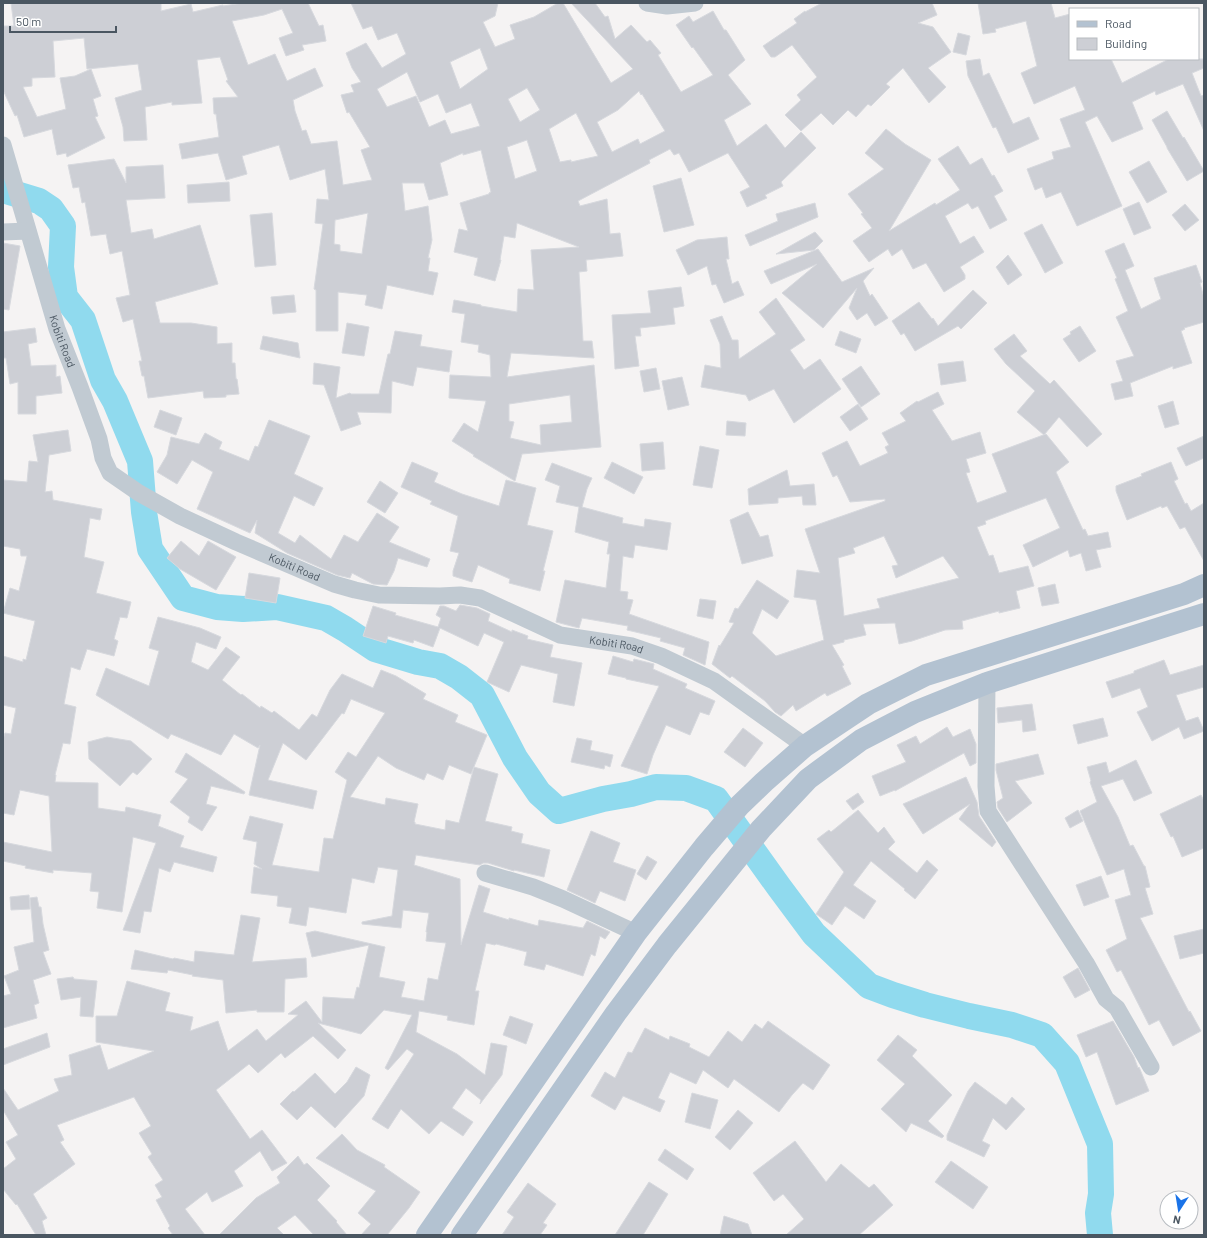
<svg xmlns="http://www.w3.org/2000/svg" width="1207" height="1238" font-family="Barlow,sans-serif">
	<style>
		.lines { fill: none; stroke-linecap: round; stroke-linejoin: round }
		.river { stroke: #90daee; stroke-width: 26 }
		.building { fill: #cdcfd5; stroke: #d7d9de; fill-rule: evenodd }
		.minor { stroke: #c1cad2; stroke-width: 17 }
		.primary { stroke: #b3c2d1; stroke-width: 22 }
		.labels { text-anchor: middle; stroke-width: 4; stroke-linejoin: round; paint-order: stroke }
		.street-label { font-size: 11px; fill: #4a5661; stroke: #fff }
	</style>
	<rect width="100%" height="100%" fill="#f5f3f3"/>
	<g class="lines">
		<path class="river" d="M3,190L39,201L51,209L63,226L61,267L65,297L83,320L103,380L115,401L140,461L144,512L150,549L183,598L217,607L243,609L277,607L326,618L345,629L375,649L418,662L440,666L459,677L482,695L515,758L539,793L559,811L603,799L631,794L656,787L686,788L716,799L779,887L814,934L869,986L893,995L925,1005L969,1016L1012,1025L1042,1035L1067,1063L1100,1144L1101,1194L1098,1213L1100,1235"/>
	</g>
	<path class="building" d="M11,3H161V11L191,4L193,12L223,5V6L243,3H308L319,26L323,25L326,41L302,45L304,50L286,56L279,38L293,33L282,9L264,15L232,21L248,65L275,54L287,81L315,68L323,86L293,100L295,111L302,131L306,130L311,144L337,141L343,185L372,180L361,150L370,147L349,112L347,113L341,95L354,92L351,85L361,82L352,68L346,53L366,43L382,68L406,54L397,33L378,40L372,26L363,29L351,3H498L495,16L483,22L495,47L515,39L510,25L534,17L558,3H563L611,83L633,69L571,3H595L605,17L608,16L615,39L631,25L647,42L650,40L661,53L658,55L681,92L713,75L693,47L692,48L676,25L689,16L693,22L713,11L724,30H726L745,60L728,75L751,104L724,120L737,146L766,124L785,148L801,132L816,148L781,182L783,186L765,195L767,198L747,207L740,192L750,187L728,153L689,172L679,153L674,155L670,149L649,160L650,163L578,201L580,206L607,199L610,234L620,233L623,256L586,260L587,271L579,272L583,341H592L594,358L511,353L507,377L594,365L601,447L522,454L515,481L473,456L474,455L452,441L464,423L478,432L486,401L449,398L450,375L491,377L490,355L478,352L479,345L461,342L465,314L452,312L454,300L481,305V306L517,312L518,289L534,290L531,250L579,247L517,223L515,238L504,236L500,260H501L495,281L474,275L478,258L454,252L459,229L468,231L460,203L489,194V193L491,192L481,150L463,155V153L440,163L448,195L429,200L424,183H402L405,211L428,206L432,240L428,258H430L428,271L438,273L433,295L387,285L382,309L365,305L367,295L338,292V331H316V290L314,289L323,224L315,223L317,199L329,200L325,169L290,180L279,145L242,156L247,174L226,180L218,153L182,159L179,144L219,137L216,114H214L213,98L238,97L226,81L228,80L220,57L197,60L202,103L172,105V102L145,107L147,140L124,141L123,127L115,98L142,90L138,64L87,69L84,38L53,41L55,77L32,78V86L23,87L37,117L66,109L60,78L75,76L91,69L101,96L93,99L98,116L95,117L105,138L67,157L66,153L57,155L52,129L24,137L17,115L15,116L3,90V26H14ZM480,48L488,69L460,89L450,62ZM407,72L420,102L438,94L446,113L471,103L480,126L451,134L445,120L429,127L416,96L387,107L377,89ZM527,88L540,110L520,122L508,99ZM639,91L641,95L642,94L665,131L640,144L638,139L612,152L597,122L618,110ZM576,113L598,156L571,162V160L560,162L549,129ZM527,140L537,171L515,179L507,147ZM368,213L362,254L340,251V245L334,244L335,220ZM570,395L572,422L540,425L541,445L510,438L514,422L509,421V404Z
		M822,3H932L937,15L918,23L933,27L951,52L928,68L946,87L929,103L903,68L886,84L890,87L871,106L868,104L856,117L848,110L833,125L821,113L801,131L785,115L801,100L797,95L817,77L792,45L775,57H771L763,46L797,23L794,19L805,11V12Z
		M978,3H1051L1055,18L1070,14V59H1111L1122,83L1169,59H1204V68L1192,73L1201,96L1204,95V131L1183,84L1156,95L1155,91L1132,102L1143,129L1112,142L1097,116L1085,122L1122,206L1077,226L1061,192L1046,198L1042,187L1035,190L1027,169L1054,159L1052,152L1071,147L1060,119L1085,110L1075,86L1034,104L1021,73L1037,66L1026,21L995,29L996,32L983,34Z
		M958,33L970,36L966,55L953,52Z
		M980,59L983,76L989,73L1013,124L1029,117L1039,139L1008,153L996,127L993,128L968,76L966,61Z
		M1167,111L1183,138L1184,137L1204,171L1187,181L1167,148V147L1152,120Z
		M886,129L905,144L931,160L889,231L935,203L936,205L960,190L938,159L958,146L970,165L982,158L992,176L994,175L1003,191L994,196L1007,220L990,229L978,206L972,209L968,203L945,216L960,244L974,236L984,252L960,267L965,275V279L944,292L926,263L913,269L902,249L892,256L888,249L869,262L853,241L872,228L861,214L863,213L848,194L884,169L865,153Z
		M114,159L126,183V167L163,165L165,198L126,200L131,233L152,229L154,239L200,225L218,284L155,302L160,323H191L217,327V344L232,343V363H235L236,379H237L239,394L226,395V397L204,398L203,391L148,398L144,376H142L139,361H142L133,319L123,322L116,298L130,295L122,251L110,254L106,234L91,236L85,202L82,203L79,187L73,188L68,165Z
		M1149,161L1167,192L1147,203L1129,172Z
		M681,178L694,225L664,232L653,186Z
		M229,182L230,201L188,203L187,185Z
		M1139,202L1151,228L1134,235L1123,209Z
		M815,203L818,217L750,246L745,235L778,221L776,214Z
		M1185,204L1199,220L1185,231L1172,215Z
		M272,213L276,265L255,267L250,215Z
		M1042,224L1063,263L1045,273L1024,233Z
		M815,232L823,241L814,250L776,254Z
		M727,237L729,259H726L732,284L738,281L744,295L724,303L716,284L712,285L707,266L688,275L676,250L697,240Z
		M3,243L20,246L9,310L3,309Z
		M1124,243L1134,266L1125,270L1141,309L1161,299L1154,278L1196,265L1202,282L1200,283L1204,298V322L1184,328L1185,329L1181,331L1192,363L1173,369V366L1130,383L1133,396L1115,400L1111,384L1123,381L1116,361L1134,356L1116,317L1128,311L1115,279L1117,278L1105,251Z
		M818,249L842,282L874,268L863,281L870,296L872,294L888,318L875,326L867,313L857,320L849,308L857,288L823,328L782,293L817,264L771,284L764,271Z
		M1008,255L1022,275L1008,285L996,267Z
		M681,287L684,306L673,308L675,324L640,328L641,336H635L639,366L615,369L612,315L651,313L648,291Z
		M973,290L987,303L961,329L958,326L915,351L904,333L901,335L892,321L919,302L932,319L933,318L938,326Z
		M294,295L296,312L273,314L271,297Z
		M776,298L805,340L790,350L804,370L820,359L841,389L794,423L774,389L749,401L746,395L701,387L705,365L721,368L720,344L710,320L722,316L732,340H738L739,359L776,334L759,312Z
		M347,323L369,327L364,356L342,353Z
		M1080,326L1096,351L1079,362L1063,339L1071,334L1070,332Z
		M35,328L37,342L28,344L31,366L56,365V377L60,376L62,393L36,396V414H18V382L10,384L6,358H3V332Z
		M395,331L422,335L420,346L452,351L449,372L417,367L413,386L392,381L391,413L357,412L361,424L341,431L324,385L313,384L314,363L340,367L336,398L350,393L351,394H379L388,354H390Z
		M840,331L861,339L856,353L835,345Z
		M1014,334L1027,351L1020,356L1050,384L1054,380L1102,434L1087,447L1059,417L1044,435L1017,412L1035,391L1006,364L994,349Z
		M263,336L298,343L300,358L260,349Z
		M963,361L966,381L941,385L938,364Z
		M861,366L880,394L861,407L842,379Z
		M656,368L660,389L644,392L640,371Z
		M682,377L689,405L668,410L662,381Z
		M938,392L944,404L932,410L952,441L980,432L986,453L966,459L970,472L966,473L977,503L1007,492L992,454L1046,434L1069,462L1056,472L1083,530L1085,529L1088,536L1108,532L1111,547L1096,550L1101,567L1086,571L1081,553L1070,557L1068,550L1033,567L1023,545L1060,528L1046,498L985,521L986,524L977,527L989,556L993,555L999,573L1028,566L1034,586L1016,591L1020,608L999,613V611L962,621L963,629L945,630L912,641L899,644L895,623L863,624L866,635L844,640V642L832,645L844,665L842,666L851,684L827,696L825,693L796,711L793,705L781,716L775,712L765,701L732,676L730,678L712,664L719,645L720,646L734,623L729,622L735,608L738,609L757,580L789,601L777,619L762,609L752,633L776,656L824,640L816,600L794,597L797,570L820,573L805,529L885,501V499L850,502L837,475L833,477L822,453L847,441L860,466L888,453L885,447L889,445L882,433L906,421L900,413L917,401L918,402ZM884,536L898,565L892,566L896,578L943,556L959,578L877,599L880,608L844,616L838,558L855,553L853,548Z
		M1173,401L1179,424L1165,428L1158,406Z
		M858,404L868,419L850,431L840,417Z
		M160,410L182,418L176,435L154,427Z
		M269,420L310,436L294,474L323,488L314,506L294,496L278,533L295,543L300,535L331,559L344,535L358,542L377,513L399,527L389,542L430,559L427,567L398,558L394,571L387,585L373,584L352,573L350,578L337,575L287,553L255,533L257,520L250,533L197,509L213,472L192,460L177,484L157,472L167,455L171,437L199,444L205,433L222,442L219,449L249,461L255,446L258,447Z
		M727,421L746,423L745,436L726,435Z
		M68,430L71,451L49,455L45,492L52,491L53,500L102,509L100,520L90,518L84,557L104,562L96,593L131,602L127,618L120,617L114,639L118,641L114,656L87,649L80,670L71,667L64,704L76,707L70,744L63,743L55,775H56L55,782L98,783V808L125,812L126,807L161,815L158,826L184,836L180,847L217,857L213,872L174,862L170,872L159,868L151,912L144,911L140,933L123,930L156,843L133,837L122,912L97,908L99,892L90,891L92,873L53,870V873L25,868L26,866L3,861V842L52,852L49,796L20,790L14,815L3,813V739L5,733L11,734L16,708L3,705V656L23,662V659L26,660L35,621L3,613L10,588L19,591L27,556H21L20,549L3,546V480L27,482L29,461L38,462L33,435Z
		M1204,436V458L1186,466L1177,448Z
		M663,442L665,469L642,471L640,444Z
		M700,446L719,450L712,488L693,485Z
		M412,462L438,473L434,482L462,494L499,506L506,480L536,488L527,525L553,531L543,571H545L540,591L509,583L510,579L478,565L472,582L453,576V571L459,553L450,551L458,516L430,504L432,501L401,487Z
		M612,462L643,477L634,494L604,478Z
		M1171,462L1178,479L1174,481L1185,504L1187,503L1191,511L1204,503V561L1185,527L1180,529L1167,506L1162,508L1161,506L1127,520L1116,491V486L1142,476L1141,474Z
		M552,463L592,478L587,489L582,507L623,518L622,523L644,527L645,519L671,523L667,550L635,545L633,558L623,556L620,591L628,592L627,599L633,600L629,614L709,642L705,665L683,655L685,648L660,641L661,638L627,630L628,626L582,618L579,628L556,622L565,580L606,588L610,554H607L609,542L575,532L579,507L556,502L560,486L545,480Z
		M787,470L790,486L814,484L816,505H803L802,496L778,498V503L749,505L748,489Z
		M380,481L398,493L385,513L367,502Z
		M748,512L760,537L768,535L773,556L742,564L730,520Z
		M181,541L199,556L208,541L236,557L216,590L180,569L167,558Z
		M249,573L280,578L276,603L245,598Z
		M1055,584L1059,603L1042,606L1038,588Z
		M700,599L716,601L713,619L697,616Z
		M460,605L477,608L490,614L488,621L512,632V630L528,636L527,639L553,645L550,657L582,663L574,706L553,702L558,674L521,665L509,692L487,682L504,642L484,633L478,646L440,628L433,647L414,640L413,643L388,636L386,643L363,636L373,606L396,613L395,615L438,627L441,618L436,615L440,606H444L456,611Z
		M158,617L200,628L221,637L216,649L196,642L191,662L208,670L226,647L240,657L222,680L241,695L242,694L260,708L261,706L272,713L274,711L299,730L312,714L317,717L330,690L342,674L373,688L381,670L396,676L426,694L423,699L458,715L455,722L487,735L471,774L449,765L443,780L427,773L424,780L396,768L378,756L350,797L385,805L386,798L418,804L414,822H415V824L445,830L446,820L459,823L474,767L498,774L485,821L512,827L511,831L523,834L521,843L550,850L544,877L514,870V871L488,863H483L480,865L416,855L414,865L460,879L461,945L479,885L490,889L483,912L509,920V918L538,926L539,920L583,928L587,921L610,932L605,939L600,936L595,956L591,954L583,976L546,964L544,970L524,965L527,952L496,944L495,945L486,943L475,991H479L474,1025L447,1020L448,1016L419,1011L416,1032L457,1054L485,1075L491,1043L507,1046L502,1075L480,1104L481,1100L466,1088L452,1108L473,1122L463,1136L441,1121L429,1134L401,1109L388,1129L372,1119L414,1054L407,1049L388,1070L385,1068L412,1015L384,1010L361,1034L318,1023L346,1050L338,1059L313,1036L285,1058L281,1053L258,1073L249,1064L216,1090L250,1139L262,1130L287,1163L272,1171L260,1151L234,1171L243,1186L212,1202L207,1192L185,1209L205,1235H173L168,1228L170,1226L156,1200L162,1197L155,1185L163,1180L148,1157L152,1154L139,1133L151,1126L134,1097L57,1125L64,1140L60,1142L75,1164L33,1194L47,1218L42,1221L46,1235H36L17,1204L16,1205L3,1189V1169L16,1159L6,1142L18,1135L3,1110V1088L18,1110L59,1091L54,1079L72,1075L69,1055L100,1045L108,1070L154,1051L96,1042V1016H117L127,981L170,993L165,1011L193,1017L190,1031L218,1021L228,1051L257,1029L266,1041L298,1015L288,1014L306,1001L322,1022L323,997L354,999L357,987L359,988L369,945L312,957L306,933L315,931L385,947L379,977L405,982L401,997L424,1001L428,978L438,980L446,943L426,941L427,932H426L429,913L403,910L401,928L362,924V922L392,916L398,870L378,867L374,883L352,878L346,913L309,907L306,926L289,923L292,908L277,906L278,896L251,893L254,867L262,869L254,864L257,842L243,839L250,816L283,824L272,865L319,872L324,838L333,839L347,780L335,772L348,752L356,757L385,713L351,699L344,714L342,713L306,760L283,743L268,780L317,791L313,809L249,795L260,745L258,748L234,734L221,755L171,734L168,739L96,695L106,668L149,686L159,651L149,648Z
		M613,656L633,662L634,659L654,664L653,669L687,684L685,688L715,701L709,715L700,712L690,735L666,725L653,755L647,774L621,766L659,686L626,679V678L608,674Z
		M1164,660L1170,675L1204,665V687L1176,695L1186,721L1198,717L1204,731L1184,739L1179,727L1152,741L1137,712L1148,707L1140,688L1112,698L1106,682L1134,673V671Z
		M1032,704L1036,730L1023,732L1022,720L998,723L997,708Z
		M1103,718L1108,736L1078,744L1073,725Z
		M947,727L953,737L970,729L976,744V763L970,766L964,753L895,791V790L880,796L872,776L906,762L897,745L916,736L920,744Z
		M743,728L763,743L745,767L724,752Z
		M107,737L131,741L152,759L137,775L133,772L120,786L89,759L88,742Z
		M577,738L592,741L590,750L613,755L610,767L605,765L604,769L571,762Z
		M186,753L245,792L244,794L211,786L206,804L217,807L202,831L188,822L190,817L170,802L188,779L175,772Z
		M1038,754L1044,774L1015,781L1032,803L1007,822L998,808L997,802L1003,798L996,770V764Z
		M1136,760L1152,793L1134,801L1123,779L1101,786L1118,817L1130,846L1133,845L1144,866H1145L1150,887L1145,888L1153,914L1140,918L1189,1012L1190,1011L1201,1031L1173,1046L1159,1020L1149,1025L1121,970L1117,972L1106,950L1127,939L1115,900L1131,895L1124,869L1107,875L1080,811L1097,802L1090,782L1091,781L1087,767L1106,762L1109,773Z
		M966,777L977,802L979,816L996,842L992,847L959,819L970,804L923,834L903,804Z
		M858,793L864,802L853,810L846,801Z
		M1201,795L1204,801V848L1182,857L1173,836L1171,837L1160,814Z
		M858,810L878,833L884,827L895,842L888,849L917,873L927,860L938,870L915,899L904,890L905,889L871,861L853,885L876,901L864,919L845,906L832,925L816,914L844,872L817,839L829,830L831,832Z
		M1078,810L1083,821L1070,828L1065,818Z
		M591,831L620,843L613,862L636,870L625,901L600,891L595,903L567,890Z
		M647,856L657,862L646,880L637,874Z
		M1101,876L1109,897L1084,906L1076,885Z
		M29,895L30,909L11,910L10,897Z
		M37,897L39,907H41L43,924L49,950L43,952L51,974L33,980L39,1003L34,1005L37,1018L3,1028V996L11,994L4,976L19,970L14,947L34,942L30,898Z
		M241,915L260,918L252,962L306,958L307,977L285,979L284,1012H257V1010L226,1013L223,980L192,976L193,975L168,970L167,973L131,969L135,950L173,959L174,958L194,962L195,951L234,955Z
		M1204,929V953L1180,959L1174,936Z
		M1078,968L1090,990L1075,998L1063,977Z
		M73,977L74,979L97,981L93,1017L80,1016L81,997L61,1000L57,979Z
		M510,1016L533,1024L526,1044L503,1035Z
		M768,1021L830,1065L813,1090L803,1083L792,1095L779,1112L734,1079L728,1088L703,1070L696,1084L670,1072L658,1098L665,1101L660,1112L623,1096L615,1110L591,1096L605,1072L615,1078L628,1052L632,1053L645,1028L669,1040L670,1036L690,1044L689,1047L709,1057L728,1031L742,1042L755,1024L762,1029Z
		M1113,1021L1134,1057L1138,1068L1139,1067L1149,1091L1116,1105L1097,1052L1086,1057L1077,1035Z
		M47,1033L50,1047L3,1065V1049Z
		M898,1035L917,1050L912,1056L952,1095L928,1121L944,1136L942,1138L911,1123L906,1132L881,1109L905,1084L877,1060Z
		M356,1067L370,1075L364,1096L335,1128L311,1106L297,1120L280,1104L293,1091L294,1092L315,1073L335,1094L347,1082Z
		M975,1082L1006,1105L1012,1097L1025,1109L1006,1130L993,1118L982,1141L990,1145L984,1157L947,1140V1135L968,1091Z
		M692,1093L718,1100L710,1129L685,1122Z
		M738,1110L753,1123L730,1150L715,1137Z
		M342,1134L357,1150L385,1165L384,1167L420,1192L409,1208L387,1235H361L371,1224L358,1213L376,1191L316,1158Z
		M795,1141L826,1182L841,1164L869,1188L874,1184L893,1205L859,1235H786L804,1219L783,1194L774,1201L753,1173Z
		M665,1149L694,1169L687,1180L658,1160Z
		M298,1156L304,1165L307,1163L330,1186L317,1200L337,1221L336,1222L347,1235H314L295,1215L277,1228L284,1235H219L256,1198L280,1183L277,1177Z
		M951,1161L988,1187L973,1209L935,1182Z
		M649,1182L668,1194L643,1235H615Z
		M528,1183L556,1204L543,1223L547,1225L540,1235H502L514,1217L507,1212Z
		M724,1216L748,1224L752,1235H720Z"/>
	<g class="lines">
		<g class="minor">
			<path d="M647,3L667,6L695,3"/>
			<path id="s1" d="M3,145L57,329L80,387L99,439L103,458L110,473L139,493L180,516L236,542L334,584L355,590L379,595L440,596L460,595L480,598L560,635L632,646L661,656L714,681L805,746"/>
			<path d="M3,232L28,231"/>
			<path d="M987,683L986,786L988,811L1086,963L1106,999L1117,1008L1151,1067"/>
			<path d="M485,873L533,887L563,899L636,933"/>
		</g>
		<path class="primary" d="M427,1235L636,933L704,847L739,806L764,782L805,746L868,704L926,675L1184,594L1204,585
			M462,1235L616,1013L667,945L761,829L808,779L861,740L915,712L987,683L1204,614"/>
	</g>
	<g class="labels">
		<g class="street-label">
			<text dy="4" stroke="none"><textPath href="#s1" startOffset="205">Kobiti Road</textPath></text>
			<text dy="4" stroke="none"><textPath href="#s1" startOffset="553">Kobiti Road</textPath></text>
			<text dy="4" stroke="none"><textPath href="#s1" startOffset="889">Kobiti Road</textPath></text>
		</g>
	</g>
	<rect width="1207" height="1238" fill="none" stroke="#4a5661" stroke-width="8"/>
	<rect x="1069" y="8" width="130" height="52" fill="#ffffff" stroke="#b7bbc0"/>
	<rect x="1077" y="21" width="20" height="6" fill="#b3c2d1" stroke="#b7bbc0"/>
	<text x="1105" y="28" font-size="12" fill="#4a5661">Road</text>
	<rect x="1077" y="38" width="20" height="12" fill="#cdcfd5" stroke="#b7bbc0"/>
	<text x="1105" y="48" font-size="12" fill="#4a5661">Building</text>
	<g transform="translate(1179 1210) rotate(192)"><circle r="19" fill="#ffffff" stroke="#b7bbc0"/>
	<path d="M0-3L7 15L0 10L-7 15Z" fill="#1a73e8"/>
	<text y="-6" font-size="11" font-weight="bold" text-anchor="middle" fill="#4a5661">N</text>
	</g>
	<path d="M10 26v6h106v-6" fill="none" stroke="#4a5661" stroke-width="2"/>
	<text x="16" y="26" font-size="12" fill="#4a5661" stroke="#ffffff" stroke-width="3" paint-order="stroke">50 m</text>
</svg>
